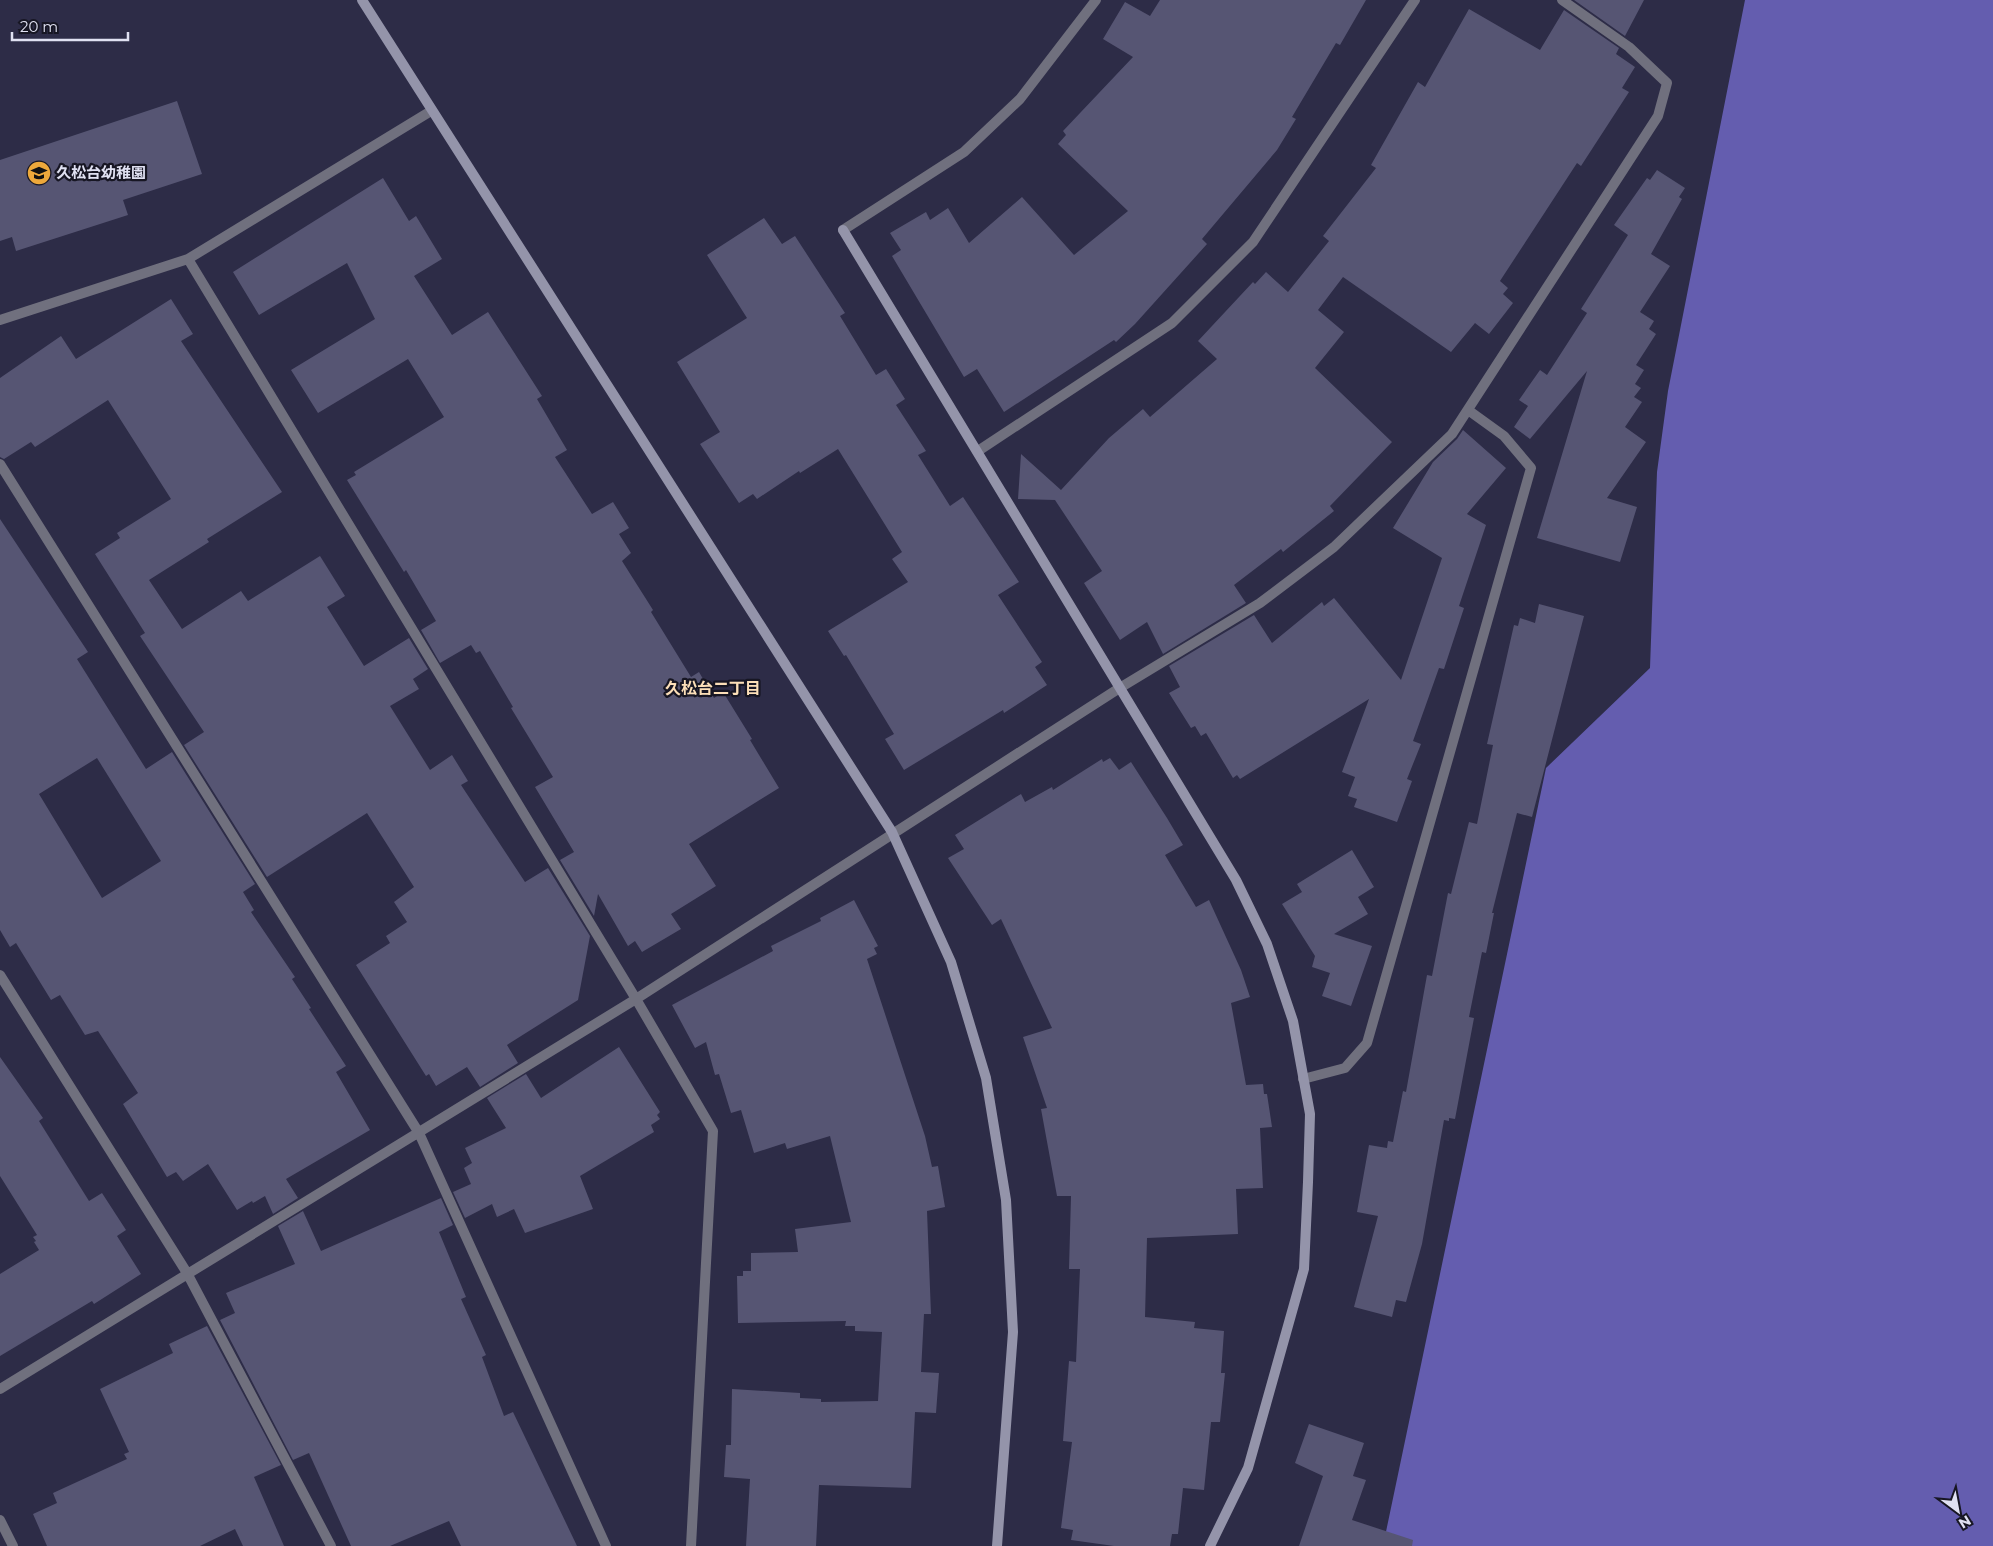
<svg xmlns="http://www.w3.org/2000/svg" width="1993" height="1546" font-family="Montserrat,'Noto Sans JP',sans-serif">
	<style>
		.forest { fill: #645daf }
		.building { fill: #565573; fill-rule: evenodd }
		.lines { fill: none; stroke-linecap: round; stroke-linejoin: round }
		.street { stroke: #70707e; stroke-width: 10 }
		.secondary { stroke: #9494aa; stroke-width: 10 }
		.labels { text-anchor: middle; stroke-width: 4.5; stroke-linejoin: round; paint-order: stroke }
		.poi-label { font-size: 15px; font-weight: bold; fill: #e0e1f2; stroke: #171623; text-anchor: start }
		.neighbourhood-label { font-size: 16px; font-weight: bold; fill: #fcdfb8; stroke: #171623 }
	</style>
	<rect width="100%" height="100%" fill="#2d2c47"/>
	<path class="forest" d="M1745,0H1993V1546H1383L1546,768L1650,668L1657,472L1668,391Z"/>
	<path class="building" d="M1160,0H1366L1340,45L1336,43L1292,117L1296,119L1277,150L1202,239L1207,244L1135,324L1116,342L1114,340L1004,412L977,369L964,377L892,256L901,250L890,233L926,212L930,220L948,208L969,243L1022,197L1074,255L1128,211L1058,144L1066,135L1063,131L1133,57L1103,39L1125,2L1150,16Z
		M1574,0H1644L1625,36Z
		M1469,9L1540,50L1564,10L1619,48L1616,54L1635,67L1622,88L1629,92L1581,166L1577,163L1500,281L1508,288L1503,294L1513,303L1489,334L1475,323L1451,352L1343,277L1318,310L1344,332L1315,368L1392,442L1330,506L1334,511L1283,552L1281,549L1234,585L1246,603L1163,654L1147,622L1120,640L1084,583L1102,571L1055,500L1018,499L1021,454L1061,490L1109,438L1143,409L1150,417L1217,359L1198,341L1253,282L1255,284L1266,272L1288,292L1329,241L1323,236L1376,168L1371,165L1418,82L1425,87Z
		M177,101L202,174L123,200L128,215L16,251L12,237L0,241V160Z
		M1657,170L1685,188L1679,197L1682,199L1651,254L1670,266L1640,312L1654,321L1649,329L1656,334L1636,365L1644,370L1635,384L1641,388L1634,397L1642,402L1625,427L1646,442L1607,498L1637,507L1620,562L1537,538L1587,371L1530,439L1514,427L1528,406L1519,400L1540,370L1547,375L1587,313L1581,309L1628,235L1614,225L1647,178L1650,180Z
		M383,178L409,221L416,216L442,259L414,276L452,335L488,312L542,396L537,399L567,450L555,457L592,514L613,502L629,528L619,534L631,553L622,561L653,610L651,612L691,677L699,672L714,698L723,692L752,739L750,740L779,788L689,844L716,886L671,914L681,929L642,952L635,941L628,946L598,894L594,916L560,860L574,852L535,787L553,777L511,708L513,707L480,651L476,653L471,645L440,663L421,630L436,621L406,570L404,572L347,480L356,475L354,472L444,417L408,359L318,413L291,370L375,319L347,263L259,315L233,272Z
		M764,218L782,244L795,236L845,313L840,316L876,375L886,369L905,399L896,405L926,451L918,455L950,506L963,497L1019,582L998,595L1042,662L1035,667L1047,685L1004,713L1003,710L904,770L885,739L894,734L846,655L844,656L828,631L908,582L892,559L902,552L838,449L800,473L799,471L757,499L753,494L739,503L700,444L720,432L677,362L747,318L707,255Z
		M171,299L193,334L181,341L282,492L207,539L209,542L149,580L182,629L241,591L248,601L320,556L345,596L327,607L364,666L409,638L428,669L413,679L419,689L390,706L430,770L452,755L468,781L461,785L525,882L548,868L590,936L578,1000L507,1045L518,1063L480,1087L467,1067L436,1086L429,1074L426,1076L356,965L390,943L386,936L407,922L394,902L414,887L367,813L267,877L184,745L204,732L140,636L145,633L95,554L120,538L117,533L171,499L108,400L35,447L31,442L4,459L0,457V378L61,336L76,359Z
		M1463,430L1506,468L1467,514L1486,525L1459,606L1464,608L1444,669L1439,668L1413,741L1421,744L1407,779L1412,781L1397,822L1354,807L1357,799L1348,796L1355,777L1342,772L1369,699L1240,779L1237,775L1233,778L1206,733L1201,736L1195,726L1191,728L1169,693L1180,687L1169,666L1254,615L1272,643L1322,602L1324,606L1334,598L1401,680L1442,558L1393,528L1433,462L1457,439Z
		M0,519L88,652L77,659L146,769L172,752L255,884L243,892L254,910L251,912L295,977L292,979L311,1008L309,1009L346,1066L336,1072L370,1130L286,1179L298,1198L273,1214L265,1196L253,1203L252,1201L237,1210L208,1164L183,1181L176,1172L167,1177L123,1104L138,1093L98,1031L85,1035L60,995L51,1000L16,943L10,947L0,930ZM97,758L161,861L102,898L39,794Z
		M1539,604L1584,616L1532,817L1517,813L1492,913H1494L1486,953L1482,952L1469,1017L1474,1018L1455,1119L1449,1118V1121L1444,1120L1422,1244L1406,1302L1396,1300L1392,1317L1354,1307L1378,1216L1357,1212L1369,1145L1387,1148L1388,1141L1393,1142L1403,1091L1406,1092L1427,975L1432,976L1448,893L1451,894L1469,822L1477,824L1493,745L1487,744L1514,625L1518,626L1520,618L1535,623Z
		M1110,758L1119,770L1131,762L1167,818L1183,845L1165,855L1196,907L1209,900L1241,970L1250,997L1231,1003L1246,1085L1263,1084L1264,1094H1267L1272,1127L1260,1128L1263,1188L1236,1189L1238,1234L1147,1238L1145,1317L1195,1322L1194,1328L1224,1331L1221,1373H1225L1220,1422H1211L1204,1490L1183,1488L1178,1534H1172L1170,1546H1114L1071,1540L1073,1530L1061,1528L1072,1442L1063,1441L1069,1361L1076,1362L1080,1269H1069L1071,1196H1057L1041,1109L1047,1108L1023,1037L1052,1028L1001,919L992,925L948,858L964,849L955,835L1021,794L1025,802L1052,787L1053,790L1102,759L1103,762Z
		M1352,850L1374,887L1358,897L1368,914L1334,934L1372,946L1351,1006L1322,996L1330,973L1312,967L1315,956L1282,904L1302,892L1297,884Z
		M854,900L878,946L874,948L877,954L867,959L925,1136L932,1167L938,1166L945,1207L927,1211L931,1314H924L921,1372L939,1373L936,1413L915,1412L911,1488L819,1485L816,1546H746L750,1479L724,1477L726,1445H731L732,1389L800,1393V1398L821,1399V1402L878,1401L882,1332L855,1331V1326H845L846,1321L738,1323L737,1276H743V1271H751V1253L798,1252L795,1229L851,1222L830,1136L787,1149L785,1143L754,1153L741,1110L731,1113L719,1074L715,1075L706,1042L695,1048L672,1005L773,951L771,946L821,921L820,918Z
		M619,1047L660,1112L657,1115L660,1119L651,1125L654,1132L580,1176L593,1209L525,1233L514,1209L497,1217L492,1204L465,1218L453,1192L471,1184L464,1168L472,1163L465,1148L506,1128L487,1098L526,1074L541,1098Z
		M0,1057L43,1118L39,1121L89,1201L102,1193L126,1230L117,1236L141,1274L94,1304L92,1301L0,1356V1274L39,1250L34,1242L36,1241L33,1237L37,1235L0,1176Z
		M441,1198L453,1225L439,1232L466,1297L461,1299L486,1355L482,1357L504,1416L513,1412L577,1546H461L449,1521L390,1546H351L309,1453L293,1460L220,1320L235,1313L226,1293L295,1264L278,1226L303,1211L321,1251Z
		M207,1326L281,1465L254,1477L284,1546H243L235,1529L200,1546H47L33,1514L57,1503L53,1493L127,1459L124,1454L129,1452L100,1389L173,1353L169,1344Z
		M1309,1424L1364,1443L1353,1476L1366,1480L1352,1520L1413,1540L1412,1546H1299L1323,1476L1295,1463Z"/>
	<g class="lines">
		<path class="street" d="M843,230L964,152L1020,99L1096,0
			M188,259L636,999L713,1131L691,1546
			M0,320L188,259L431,111
			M978,451L1172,323L1253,242L1415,0
			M0,464L419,1133L606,1546
			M0,975L187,1273L331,1546
			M1303,1079L1345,1068L1367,1043L1531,468L1504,436L1468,410
			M0,1389L636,999L1118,689L1260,603L1334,547L1452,434L1658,116L1667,83L1629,47L1562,0
			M0,1520L13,1546"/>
		<path class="secondary" d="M362,0L892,832L951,962L986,1078L1006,1200L1013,1332L997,1546
			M843,230L1236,880L1267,944L1293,1021L1310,1114L1308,1182L1304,1269L1248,1468L1210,1546"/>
	</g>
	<defs>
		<g id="school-disc" transform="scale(1.25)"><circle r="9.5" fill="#eda83b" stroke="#171623"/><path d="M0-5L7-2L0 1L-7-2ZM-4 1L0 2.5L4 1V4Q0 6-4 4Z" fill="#111"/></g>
	</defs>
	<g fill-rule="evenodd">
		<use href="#school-disc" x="39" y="173"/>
	</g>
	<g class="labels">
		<g class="poi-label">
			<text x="56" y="178">久松台幼稚園</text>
		</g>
		<g class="neighbourhood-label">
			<text x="713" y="694">久松台二丁目</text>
		</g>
	</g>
	<g transform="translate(1958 1511) rotate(148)" stroke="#171623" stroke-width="4" paint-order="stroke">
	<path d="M0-4L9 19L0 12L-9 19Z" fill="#e0e1f2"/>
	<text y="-8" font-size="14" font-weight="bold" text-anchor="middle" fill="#e0e1f2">N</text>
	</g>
	<path d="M12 32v8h116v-8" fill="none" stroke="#e0e1f2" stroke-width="2.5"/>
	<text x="20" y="32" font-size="15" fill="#e0e1f2" stroke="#171623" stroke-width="4" paint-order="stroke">20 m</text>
</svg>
